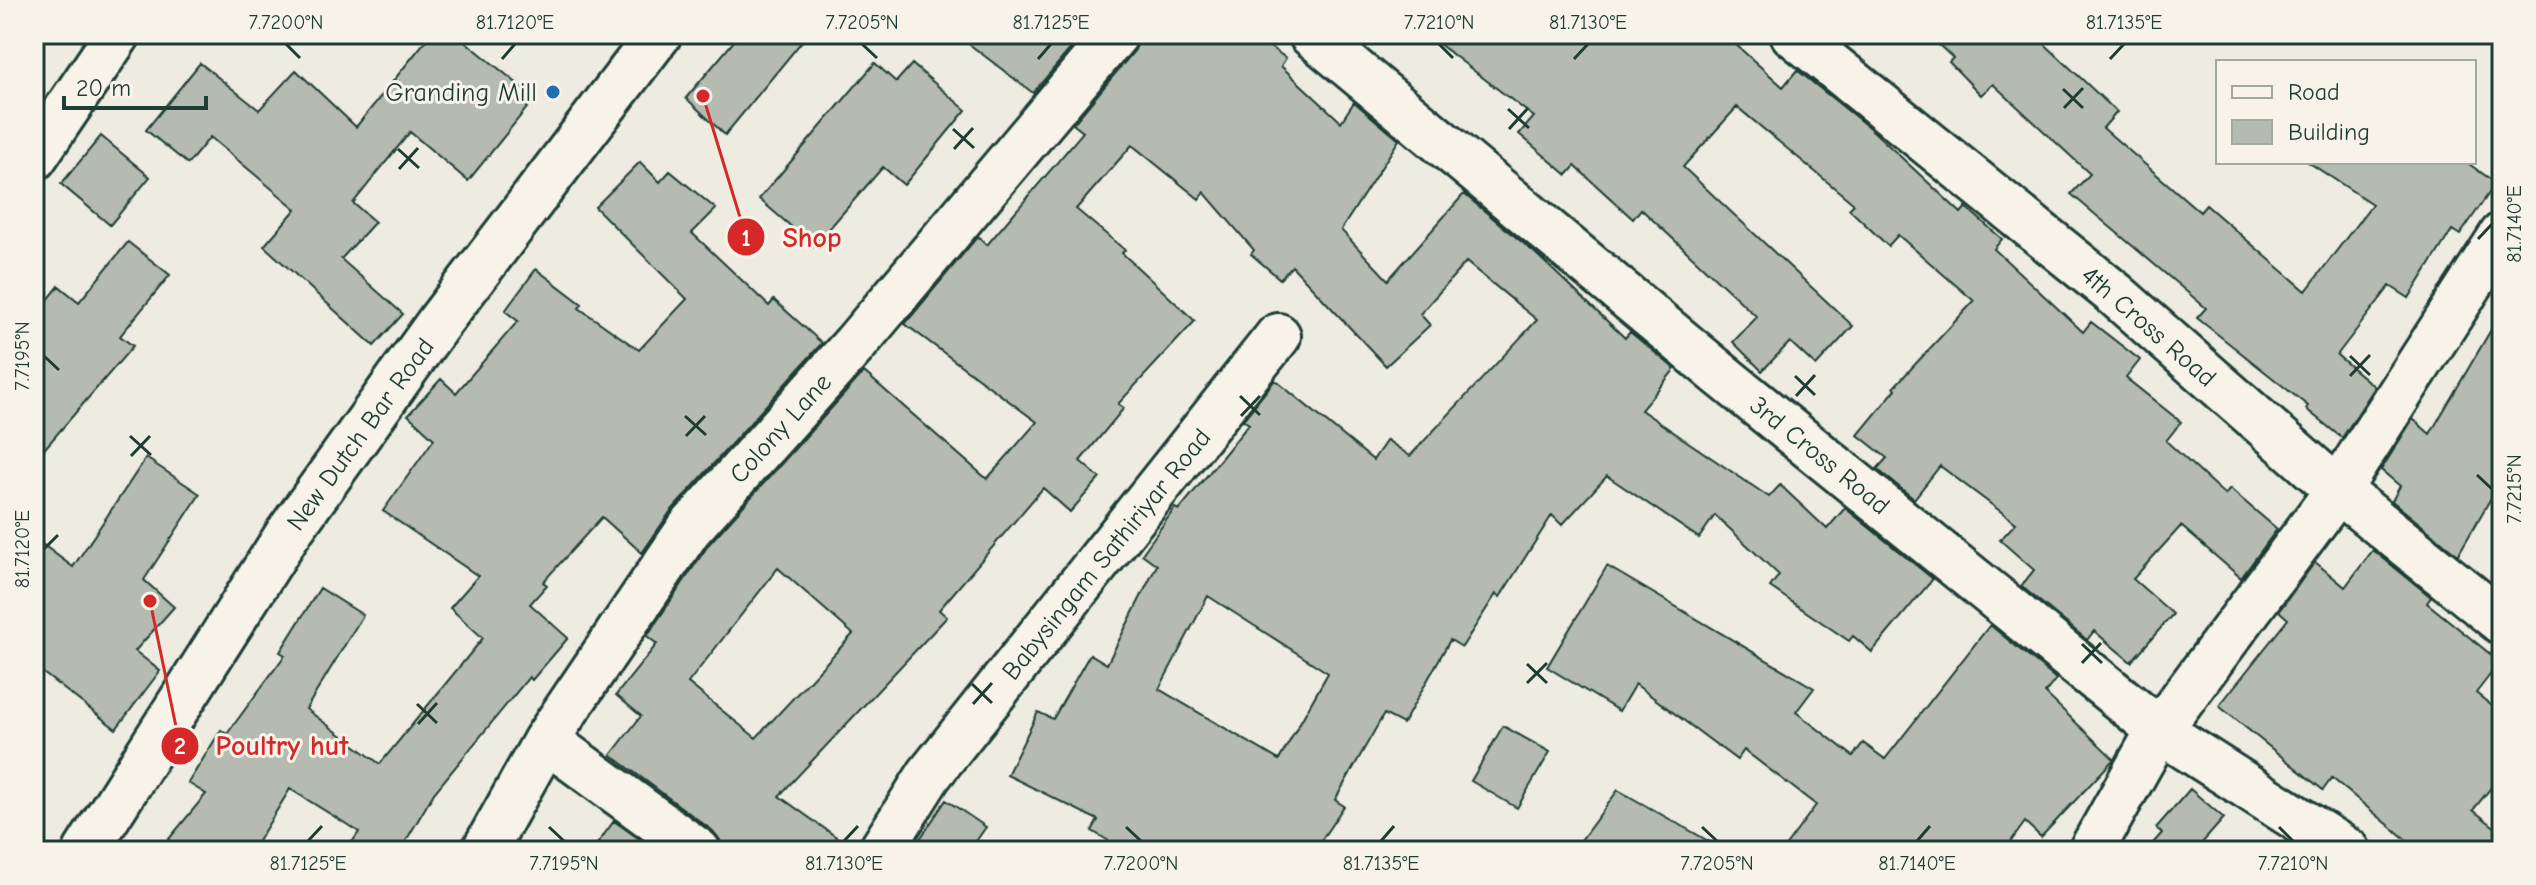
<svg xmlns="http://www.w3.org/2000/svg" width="2536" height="885" font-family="'Comic Neue',sans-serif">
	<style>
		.building { fill: #b5bbb0; stroke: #1f3d34; stroke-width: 2; fill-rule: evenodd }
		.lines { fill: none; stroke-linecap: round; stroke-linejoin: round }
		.minor-casing { stroke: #1f3d34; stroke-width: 50 }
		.minor { stroke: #f7f3e8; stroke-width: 44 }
		.ticks { fill: none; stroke: #1f3d34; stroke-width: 3 }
		.poi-dot { fill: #1f6fb2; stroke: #f7f3e8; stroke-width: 3 }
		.labels { text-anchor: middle; stroke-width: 6; stroke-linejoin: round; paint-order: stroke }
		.poi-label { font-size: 26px; fill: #1f3d34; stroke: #f7f3e8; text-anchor: end }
		.street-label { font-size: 26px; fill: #1f3d34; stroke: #f7f3e8 }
		.leader { fill: none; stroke: #d62828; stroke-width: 3 }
		.callout-dot { fill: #d62828; stroke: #f7f3e8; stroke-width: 3 }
		.mark-label { font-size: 24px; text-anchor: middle; font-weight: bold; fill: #fff }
		.callout-label { font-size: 28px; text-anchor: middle; font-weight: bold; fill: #d62828; stroke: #f7f3e8; stroke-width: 6; stroke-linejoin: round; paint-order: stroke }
		.neatline { fill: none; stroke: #1f3d34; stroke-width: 3 }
		.ticks-label { font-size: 20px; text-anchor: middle; fill: #1f3d34 }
	</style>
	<rect width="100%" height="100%" fill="#eeece1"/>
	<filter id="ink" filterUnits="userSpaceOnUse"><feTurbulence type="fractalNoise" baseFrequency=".0125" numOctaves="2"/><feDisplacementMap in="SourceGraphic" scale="16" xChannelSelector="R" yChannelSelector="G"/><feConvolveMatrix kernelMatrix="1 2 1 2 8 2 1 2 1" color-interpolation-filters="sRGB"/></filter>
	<g filter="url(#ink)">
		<path class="building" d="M431,34H456L535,98L468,181L410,132L353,203L375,222L341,259L403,314L374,346L264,246L296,209L210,137L188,164L146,130L200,63L259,110L296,70L356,127Z
			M740,34H808L725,135L686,98Z
			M956,34H1083L1033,93Z
			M1140,34H1251L1286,58L1281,66L1341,122L1354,102L1399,140L1341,230L1388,280L1464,194L1535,253L1625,338L1630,332L1675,369L1641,410L1769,497L1780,485L1827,529L1845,508L1933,579L1872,652L1853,636L1849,641L1770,587L1779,575L1715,515L1699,538L1607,476L1562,525L1552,515L1500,597L1496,594L1462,647L1450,640L1403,724L1384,714L1335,800L1344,806L1314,851H1126L1092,831L1098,820L1007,775L1038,712L1053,719L1090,654L1107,664L1157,565L1142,554L1175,508L1179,510L1249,424L1243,420L1275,380L1373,460L1387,440L1410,456L1537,320L1466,262L1420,314L1430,325L1386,366L1292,266L1280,279L1251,254L1254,250L1204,192L1199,199L1132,145L1076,209L1125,250L1122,253L1195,321L1118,404L1124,408L1080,461L1100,478L1070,512L1043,488L939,610L947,617L779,796L856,851H723L720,840L713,831L611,755L641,716L616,695L657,644L647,636L709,544L864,372L987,479L1037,422L905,324L978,236L987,245L1083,132L1073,124L1135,50ZM778,568L853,634L756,738L688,683ZM1208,596L1328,673L1279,760L1159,689Z
			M1426,34H1724L1783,87L1797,70L1872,130L1961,213L1966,207L2002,239L1994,249L2083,332L2091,322L2140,360L2126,378L2181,422L2166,441L2225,495L2230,489L2277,529L2241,578L2181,526L2133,579L2173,614L2131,662L2094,631L2087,640L2021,586L2034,570L2000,540L2016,523L1940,466L1914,499L1877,469L1887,458L1858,435L1896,389L1894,387L1974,301L1898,235L1888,246L1849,209L1854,204L1737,107L1683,167L1853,326L1816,366L1790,342L1762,371L1733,342L1757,317L1641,209L1633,219L1575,166L1567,175L1519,134L1534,117Z
			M1927,34H2034L2117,112L2103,128L2200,212L2206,205L2306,291L2372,204L2308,162H2466L2496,183L2460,235L2452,230L2409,298L2390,286L2337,355L2375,387L2342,438L2306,409L2308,406L2197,318L2206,308L2071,194L2090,174L1993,84L1981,95L1949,62L1953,58Z
			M875,63L896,82L912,64L966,110L904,185L883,167L814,246L759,199Z
			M101,136L150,177L110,225L61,184Z
			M640,162L660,182L670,171L716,209L692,233L769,306L774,300L822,343L670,512L642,553L602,517L543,582L547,585L530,604L568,638L532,680L529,677L434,793L400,851H346L359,832L290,789L252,851H159L206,794L188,783L221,730L227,734L285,655L280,652L320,588L363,615L306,709L380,764L483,638L450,608L478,576L383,511L434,439L408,415L441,379L456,393L518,321L505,311L536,269L582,304L579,308L639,350L687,299L595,207Z
			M128,242L170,275L120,336L133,346L34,461V317L59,286L79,302Z
			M2502,311V479L2458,555L2392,501L2400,486L2381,470L2413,419L2430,434Z
			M146,458L200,494L144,580L174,607L135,651L160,671L116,729L34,666V538L73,567Z
			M2373,550L2431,597L2427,603L2500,662L2476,693L2502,714V774L2473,810L2502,833V851H2420L2332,778L2323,790L2219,706L2288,619L2279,611L2315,562L2345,587Z
			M1607,566L1814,688L1796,712L1853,756L1863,743L1885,759L1990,625L2056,679L2045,693L2114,759L2041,837L2025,822L2004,851H1782L1816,805L1744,750L1737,760L1635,684L1619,711L1547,667Z
			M1503,726L1550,752L1517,808L1471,781Z
			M2190,789L2224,818L2195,851H2146L2162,833L2156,828Z
			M1618,790L1726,851H1573Z
			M946,800L986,827L969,851H912Z
			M614,821L656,851H592Z"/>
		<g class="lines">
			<g class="minor-casing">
				<path id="minor" d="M1311,34L1720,374L2159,730L2348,851
					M1793,34L2115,294L2338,490L2502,622
					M34,158L118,34
					M546,740L698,851
					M86,851L287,535L440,321L659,34
					M484,851L546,740L689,529L855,344L1116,34
					M881,851L929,775L1278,336
					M2091,851L2159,730L2338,490L2502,235"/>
			</g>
			<use href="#minor" class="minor"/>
		</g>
	</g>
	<path class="ticks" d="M286,44L300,58M862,44L877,58M1439,44L1453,58M502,59L515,44M1038,59L1051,44M1574,59L1588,44M2110,59L2124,44M2063,89L2083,108M2064,108L2083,88M1508,109L1529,128M953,129L974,148M1509,129L1528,108M398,149L419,168M954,149L973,128M399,169L418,148M2478,239L2492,224M44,356L59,370M2350,356L2370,375M1795,376L1815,395M2350,376L2370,355M1240,396L1260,415M1796,396L1815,375M685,416L706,435M1241,416L1260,396M130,436L151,455M686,436L705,416M131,456L150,436M2477,475L2492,489M44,549L58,535M2082,644L2102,663M2082,663L2101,643M1527,664L1547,683M1527,683L1547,663M972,684L992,703M417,704L437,723M973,704L992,683M418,724L437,703M549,827L564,841M1126,827L1141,841M1702,827L1717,841M2279,827L2293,841M308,841L322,826M844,841L858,826M1381,841L1394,826M1917,841L1930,826"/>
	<circle class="poi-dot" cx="553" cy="92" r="8"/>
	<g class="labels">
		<g class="poi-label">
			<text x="537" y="101">Granding Mill</text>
		</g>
		<g class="street-label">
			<text transform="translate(2149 326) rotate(41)" y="9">4th Cross Road</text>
			<text transform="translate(780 428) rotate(-48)" y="9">Colony Lane</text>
			<text transform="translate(360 434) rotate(-54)" y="9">New Dutch Bar Road</text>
			<text transform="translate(1820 455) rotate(39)" y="9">3rd Cross Road</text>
			<text transform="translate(1106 554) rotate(-51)" y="9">Babysingam Sathiriyar Road</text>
		</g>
	</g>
	<path class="leader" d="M703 96L746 237M150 601L180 746"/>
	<g class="callout-dot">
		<circle cx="703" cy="96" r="8"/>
		<circle cx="150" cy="601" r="8"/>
		<circle cx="746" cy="237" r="20"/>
		<circle cx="180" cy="746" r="20"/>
	</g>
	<g class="mark-label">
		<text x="746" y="246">1</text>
		<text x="180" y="754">2</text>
	</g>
	<g class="callout-label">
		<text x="812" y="247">Shop</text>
		<text x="282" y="755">Poultry hut</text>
	</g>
	<rect width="2536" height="885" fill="none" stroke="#f7f3e8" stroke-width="88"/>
	<rect x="2216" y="60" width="260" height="104" fill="#f7f3e8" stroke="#a1aaa0" stroke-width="2"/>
	<rect x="2232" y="86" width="40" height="12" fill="#f7f3e8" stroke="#a1aaa0" stroke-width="2"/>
	<text x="2288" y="100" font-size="24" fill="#1f3d34">Road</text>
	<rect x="2232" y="120" width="40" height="24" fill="#b5bbb0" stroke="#a1aaa0" stroke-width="2"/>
	<text x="2288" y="140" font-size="24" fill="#1f3d34">Building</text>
	<path d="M64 96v12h142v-12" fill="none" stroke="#1f3d34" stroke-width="4"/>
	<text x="76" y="96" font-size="24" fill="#1f3d34" stroke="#f7f3e8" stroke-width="6" paint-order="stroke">20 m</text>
	<rect x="44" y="44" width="2448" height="797" class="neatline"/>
	<g class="ticks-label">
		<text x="286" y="29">7.7200°N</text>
		<text x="515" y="29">81.7120°E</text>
		<text x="862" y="29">7.7205°N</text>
		<text x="1051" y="29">81.7125°E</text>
		<text x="1439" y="29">7.7210°N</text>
		<text x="1588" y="29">81.7130°E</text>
		<text x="2124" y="29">81.7135°E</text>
		<text transform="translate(2514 224) rotate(-90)" y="7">81.7140°E</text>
		<text transform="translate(22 356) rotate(-90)" y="7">7.7195°N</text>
		<text transform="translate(2514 489) rotate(-90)" y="7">7.7215°N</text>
		<text transform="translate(22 549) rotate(-90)" y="7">81.7120°E</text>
		<text x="308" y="870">81.7125°E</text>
		<text x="564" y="870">7.7195°N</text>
		<text x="844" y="870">81.7130°E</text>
		<text x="1141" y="870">7.7200°N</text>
		<text x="1381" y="870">81.7135°E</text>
		<text x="1717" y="870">7.7205°N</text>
		<text x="1917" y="870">81.7140°E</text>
		<text x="2293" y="870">7.7210°N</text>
	</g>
</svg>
